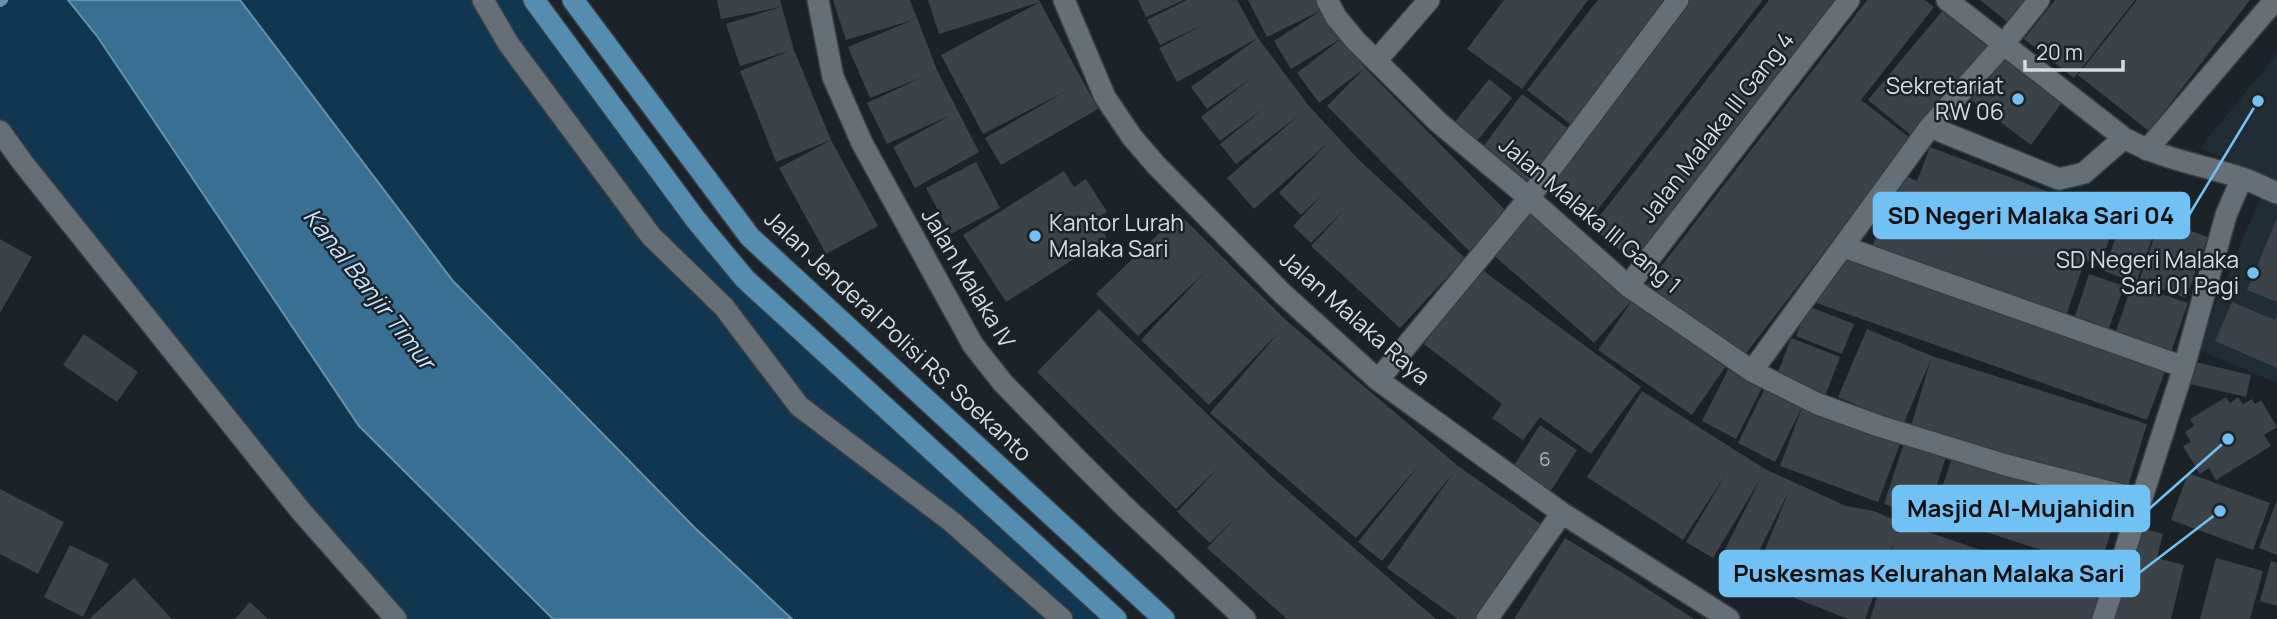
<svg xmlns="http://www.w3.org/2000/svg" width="2277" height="619" font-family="Manrope,sans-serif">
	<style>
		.built { fill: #202d35 }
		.green { fill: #10374f }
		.water { fill: #396f92; stroke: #6890a9; stroke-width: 2 }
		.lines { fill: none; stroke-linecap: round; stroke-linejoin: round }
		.stream { stroke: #6890a9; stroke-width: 10 }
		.building { fill: #3b4349 }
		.minor-casing { stroke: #383e42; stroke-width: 24 }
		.major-casing { stroke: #383e42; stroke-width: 24 }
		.minor { stroke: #666f76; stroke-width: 21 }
		.major { stroke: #558db1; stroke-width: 21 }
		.poi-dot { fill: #72c1f5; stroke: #1b2328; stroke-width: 2.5 }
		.labels { text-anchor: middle; stroke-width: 5; stroke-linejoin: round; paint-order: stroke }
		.number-label { font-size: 19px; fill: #afb6ba }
		.poi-label { font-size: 23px; fill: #d6dcdf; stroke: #1b2328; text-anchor: end }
		.street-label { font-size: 23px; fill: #d6dcdf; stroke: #1b2328 }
		.water-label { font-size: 24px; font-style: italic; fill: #c6e4fa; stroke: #1b2328 }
		.leader { fill: none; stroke: #72c1f5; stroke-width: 2.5 }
		.callout-dot { fill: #72c1f5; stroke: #1b2328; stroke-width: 2.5 }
		.callout { fill: #72c1f5; stroke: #72c1f5; stroke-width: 2.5 }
		.callout-label { font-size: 24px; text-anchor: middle; font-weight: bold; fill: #111 }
	</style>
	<rect width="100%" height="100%" fill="#1b2328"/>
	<path class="built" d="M2277,54V182L2200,148Z
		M2263,191L2277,197V383L2197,349Z"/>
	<path class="green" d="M0,0H534L696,220L1116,619H396L0,131Z"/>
	<path class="water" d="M68,0H240L453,281L695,528L792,619H553L359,426L97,36Z"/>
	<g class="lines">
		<path class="stream" d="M0,2L3,0"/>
	</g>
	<path class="building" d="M717,0H780L794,50L831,140L878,226L826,254L779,168L831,140L776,162L740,71L789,51L740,66L726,24L781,7L721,19Z
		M833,0H910L937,70L979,152L915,188L893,147L951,115L887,144L867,103L923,77L870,98L848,47L913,20L846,40Z
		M928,0H1039L1040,2L939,34Z
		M1138,0H1184L1146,17Z
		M1187,0H1237L1258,38L1309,106L1358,159L1465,258L1400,328L1311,246L1348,206L1311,243L1293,226L1323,194L1301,215L1279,193L1328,143L1254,209L1227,178L1299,115L1236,164L1220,144L1267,106L1220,141L1201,117L1253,77L1207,109L1191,87L1258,38L1177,82L1159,48L1203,25L1160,45L1147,20Z
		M1248,0H1320L1342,38L1291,69L1274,41L1322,10L1267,37Z
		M1504,0H1588L1522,89L1467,49Z
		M1598,0H1674L1574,127L1527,90Z
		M1687,0H1763L1587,223L1541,186Z
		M1769,0H1848L1639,265L1591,227Z
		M1867,0H1925L1934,7L1861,100L1911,139L1741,360L1646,286Z
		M1980,0H2035L2014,27Z
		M2055,0H2135L2074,78L2024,39Z
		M2137,0H2250L2149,131L2078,75Z
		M1040,2L1098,109L1001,165L985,138L1068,90L983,134L941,55Z
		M1943,10L1986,46L1912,136L1868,100Z
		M1342,38L1365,68L1319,103L1297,73Z
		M2005,53L2066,97L2031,145L1971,100Z
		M1365,68L1509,214L1470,252L1327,106Z
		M1489,79L1512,98L1477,141L1454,123Z
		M1522,94L1570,130L1530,183L1483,147Z
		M1930,147L2117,218L2100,265L2085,260L2066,316L1934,270L1873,245L1901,174L1917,181Z
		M976,162L1000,208L951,234L926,188Z
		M1064,171L1074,187L1086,179L1107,212L1095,219L1107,238L1006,302L963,235Z
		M1530,207L1634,298L1594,343L1491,253Z
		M2126,207L2159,219L2136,283L2104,271Z
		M1179,214L1288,322L1458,466L1545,527L1480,619H1458L1387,568L1453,473L1382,561L1358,542L1420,464L1356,538L1210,413L1280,331L1209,405L1141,340L1206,271L1138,336L1096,294Z
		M2277,218V302L2247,290Z
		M2160,220L2208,237L2186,298L2139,281Z
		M0,239L32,257L0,313Z
		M1845,253L2167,366L2147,420L1811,301Z
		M1481,269L1641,387L1591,454L1540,417L1523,440L1492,418L1502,404L1424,344Z
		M2089,274L2124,286L2107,334L2073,322Z
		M2132,284L2188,303L2170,355L2114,337Z
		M1634,298L1728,363L1692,415L1598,350Z
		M2232,302L2275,320L2277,315V368L2215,341Z
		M1808,306L1854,324L1842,354L1796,336Z
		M1099,309L1272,477L1436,619H1287L1207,548L1239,514L1210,543L1177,512L1220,466L1176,509L1037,372Z
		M1867,329L1932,356L2147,424L2126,493L1911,426L1931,359L1903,425L1838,397Z
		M84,334L138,372L117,402L63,365Z
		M1791,338L1840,357L1826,394L1777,375Z
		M2195,362L2251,375L2246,397L2190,384Z
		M1729,368L1763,386L1736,439L1702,421Z
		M1766,386L1803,405L1775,462L1738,443Z
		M1642,391L1765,469L1846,506L1874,511L1902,523L1992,554L2037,557L2106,577L2094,619H1870L1896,537L1865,619H1848L1752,581L1789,491L1747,575L1719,561L1761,478L1713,558L1686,542L1726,474L1683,540L1587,477Z
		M2226,397L2230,403L2238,397L2243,404L2252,399L2255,404L2261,400L2277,427L2264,435L2271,446L2216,480L2209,468L2200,474L2183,446L2191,442L2185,432L2194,426L2190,419Z
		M1803,405L1901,441L1878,502L1780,466Z
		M1540,425L1577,450L1550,492L1513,467Z
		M1906,437L1948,451L1926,518L1884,504Z
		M1954,452L2119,507L2099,569L1959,523L1958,527L1932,518Z
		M2188,473L2270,503L2253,550L2171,520Z
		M0,489L64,522L38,574L0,554Z
		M2277,500V555L2259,548Z
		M2134,526L2163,534L2157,558L2184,565L2171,619H2115L2131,553Z
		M1565,538L1629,577L1694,619H1514Z
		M70,545L109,564L83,617L44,597Z
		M2216,558L2263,571L2250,619H2200Z
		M2271,561L2277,563V606L2260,601Z
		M134,578L172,619H89Z
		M250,602L268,619H235Z"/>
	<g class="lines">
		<g class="minor-casing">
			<path id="minor" d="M483,0L508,43L651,236L724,307L799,406L952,522L1062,619
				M818,0L833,77L862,143L973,345L1003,383L1077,459L1124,506L1245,619
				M1064,0L1105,97L1132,137L1156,165L1282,293L1378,380L1562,513L1729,619
				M1327,0L1336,17L1355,40L1438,122L1529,198L1628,286L1752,371L1818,404L1879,426L2006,465L2141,500
				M1947,0L2124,138C2164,160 2200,164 2242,178C2254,182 2265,188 2277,193
				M1376,61L1429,0
				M1930,127L2059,179L2084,173L2124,138
				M0,131L23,163L300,510L396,619
				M2147,150L2275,0
				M1844,247L2184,367
				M1628,286L1849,0
				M1752,371L1930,127L2003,45L2039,0
				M1378,380L1529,198L1678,0
				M1487,619L1562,513
				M2103,619L2184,367L2226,215L2242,178"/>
		</g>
		<g class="major-casing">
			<path id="major" d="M534,0L696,220L745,279L1116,619
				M573,0L750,237L1164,619"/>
		</g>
		<use href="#minor" class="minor"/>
		<use href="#major" class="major"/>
	</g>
	<g class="poi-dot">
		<circle cx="2018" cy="99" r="7"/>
		<circle cx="1035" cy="236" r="7"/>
		<circle cx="2253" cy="273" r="7"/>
	</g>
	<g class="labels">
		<g class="number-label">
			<text x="1545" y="466">6</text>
		</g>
		<g class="poi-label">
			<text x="2004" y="94">Sekretariat<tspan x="2004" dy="26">RW 06</tspan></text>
			<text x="1049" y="231" text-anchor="start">Kantor Lurah<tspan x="1049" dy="26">Malaka Sari</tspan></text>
			<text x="2239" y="268">SD Negeri Malaka<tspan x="2239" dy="26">Sari 01 Pagi</tspan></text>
		</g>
		<g class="street-label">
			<text transform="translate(1717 127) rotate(-52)" y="8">Jalan Malaka III Gang 4</text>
			<text transform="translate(1590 215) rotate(40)" y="8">Jalan Malaka III Gang 1</text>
			<text transform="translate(968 278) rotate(59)" y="8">Jalan Malaka IV</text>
			<text transform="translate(1355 318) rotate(41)" y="8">Jalan Malaka Raya</text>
			<text transform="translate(898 336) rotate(43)" y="8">Jalan Jenderal Polisi RS. Soekanto</text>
		</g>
		<g class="water-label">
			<text transform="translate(369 289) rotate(52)" y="8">Kanal Banjir Timur</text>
		</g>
	</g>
	<path class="leader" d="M2258 101L2189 215M2228 439L2149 509M2220 511L2139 573"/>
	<g class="callout-dot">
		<circle cx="2258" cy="101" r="7"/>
		<circle cx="2228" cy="439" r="7"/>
		<circle cx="2220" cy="511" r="7"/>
	</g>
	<g class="callout">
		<rect x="1874" y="193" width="315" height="45" rx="7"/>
		<rect x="1893" y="486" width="256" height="45" rx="7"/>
		<rect x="1720" y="551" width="419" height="45" rx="7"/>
	</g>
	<g class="callout-label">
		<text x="2031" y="224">SD Negeri Malaka Sari 04</text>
		<text x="2021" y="517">Masjid Al-Mujahidin</text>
		<text x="1929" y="582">Puskesmas Kelurahan Malaka Sari</text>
	</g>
	<path d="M2025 60v10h98v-10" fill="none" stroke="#d6dcdf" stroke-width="3.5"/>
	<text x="2036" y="60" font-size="21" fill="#d6dcdf" stroke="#1b2328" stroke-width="5" paint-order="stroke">20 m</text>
</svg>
